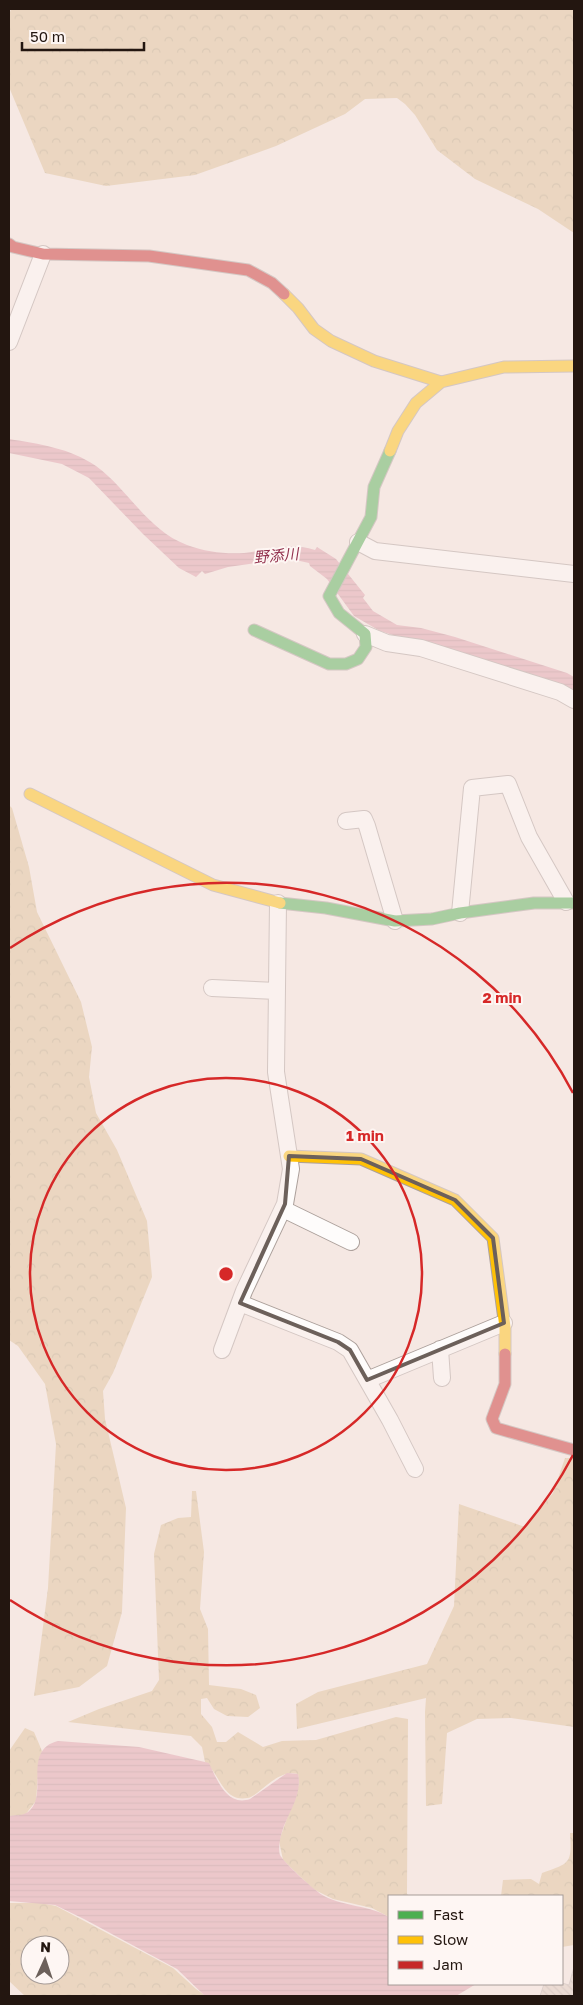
<svg xmlns="http://www.w3.org/2000/svg" width="583" height="2005" font-family="'Golos Text','Noto Sans JP',sans-serif">
	<style>
		.forest { fill: url(#forest-crowns); fill-rule: evenodd }
		.water { fill: url(#water-rules) }
		.building { fill: url(#building-back-hatch); stroke: #c2b6b0 }
		.lines { fill: none; stroke-linecap: round; stroke-linejoin: round }
		.street-casing { stroke: #aca09b; stroke-width: 18 }
		.fast-casing { stroke: #aca09b; stroke-width: 13 }
		.slow-casing { stroke: #aca09b; stroke-width: 13 }
		.jam-casing { stroke: #aca09b; stroke-width: 13 }
		.street { stroke: #fefcfb; stroke-width: 16 }
		.fast { stroke: #4caf50; stroke-width: 11 }
		.slow { stroke: #ffc107; stroke-width: 11 }
		.jam { stroke: #c62828; stroke-width: 11 }
		.marked { fill: none; stroke: #6c605a; stroke-width: 4; stroke-linejoin: round }
		.ring { fill: none; stroke: #d62828; stroke-width: 2.5 }
		.labels { text-anchor: middle; stroke-width: 4; stroke-linejoin: round; paint-order: stroke }
		.water-label { font-size: 15px; font-style: italic; fill: #912f4c; stroke: #fef6f3 }
		.centre { fill: #d62828; stroke: #fef6f3; stroke-width: 2.5 }
		.ring-label { font-size: 15px; text-anchor: middle; font-weight: bold; fill: #d62828; stroke: #fef6f3; stroke-width: 4; stroke-linejoin: round; paint-order: stroke }
	</style>
	<defs>
		<pattern id="forest-crowns" width="20" height="18" patternUnits="userSpaceOnUse" patternTransform="scale(1.25)"><rect width="20" height="18" fill="#ddc297"/><path d="M2 6a3 3 0 1 1 6 0M12 15a3 3 0 1 1 6 0" fill="none" stroke="#bda681"/></pattern>
		<pattern id="water-rules" width="6" height="5" patternUnits="userSpaceOnUse" patternTransform="scale(1.25)"><rect width="6" height="5" fill="#dfa1ac"/><path d="M0 2.5h6" fill="none" stroke="#bf8a93"/></pattern>
		<pattern id="building-back-hatch" width="6" height="6" patternUnits="userSpaceOnUse" patternTransform="scale(1.25)"><rect width="6" height="6" fill="#deccbf"/><path d="M-1 5l2 2M0 0l6 6M5-1l2 2" fill="none" stroke="#beaea3"/></pattern>
	</defs>
	<rect width="100%" height="100%" fill="#f5e8e3"/>
	<path class="forest" d="M11,9H574V233L538,209L475,179L437,150L415,115L405,104L397,98L365,99L345,114L276,146L195,175L106,186L45,173L9,87V15Z
		M9,805L12,808L29,867L37,912L81,1002L92,1047L89,1077L96,1113L117,1150L147,1221L152,1277L113,1373L103,1391L105,1419L126,1508L122,1612L107,1666L79,1687L34,1696L48,1588L56,1444L45,1384L18,1346L9,1340Z
		M565,1458H574V1727L511,1718L477,1719L447,1733L442,1804L426,1806L425,1712L426,1698L297,1729L296,1704L318,1692L427,1664L454,1606L459,1504L525,1527L553,1493Z
		M192,1491H196L204,1552L200,1609L208,1629L209,1685L241,1689L256,1695L260,1708L248,1717L227,1716L214,1709L207,1698L201,1699V1714L212,1727L217,1742H226L238,1732L263,1747L282,1741L316,1740L396,1717L408,1719L407,1894L409,1896H389V1917L372,1908L333,1899L313,1889L283,1860L279,1841L299,1784L298,1774C282,1770 270,1783 257,1793C254,1795 250,1798 247,1798C223,1802 220,1774 205,1762L202,1747L191,1736L68,1722L99,1709L152,1691L159,1680L154,1554L161,1525L178,1518L191,1517Z
		M25,1728L34,1732L42,1751L39,1762L36,1801L25,1815L9,1816V1751Z
		M570,1833H574V1945L562,1947V1896H501L503,1880L531,1879L539,1884L542,1873C570,1863 572,1864 570,1833Z
		M9,1903H41L56,1906L173,1968L196,1989L206,1996H25L9,1981ZM30,1945H60V1975H30Z"/>
	<path class="water" d="M9,439C39,444 70,448 96,466C129,490 147,530 187,545C206,552 224,554 244,553C270,550 288,542 315,550L317,547L336,559L365,595L363,598L373,611L397,625L421,628L455,637L567,673L574,677V691L380,631L354,616L327,579L310,566L309,563L291,559L276,560L228,567L205,574L202,571L196,577L179,568L143,534L89,478L62,464L9,453Z
		M58,1741L139,1747L205,1762L209,1763C217,1780 227,1807 250,1799L287,1773L298,1774C303,1795 287,1814 282,1832C280,1838 278,1849 280,1855C283,1862 316,1892 324,1896C345,1907 369,1905 389,1917V1984H476L456,1996H205L177,1969L84,1919L55,1905L9,1901V1816C15,1815 22,1816 28,1812C50,1795 21,1750 58,1741Z"/>
	<path class="building" d="M574,1967V1996H540L544,1984L562,1983L569,1985Z"/>
	<g class="lines">
		<g class="street-casing">
			<path id="street" d="M9,342L43,254
				M358,542L375,551L574,574
				M365,634L387,643L421,648L560,692L574,700
				M346,821L364,819L367,826L395,921
				M460,913L472,788L508,784L529,837L566,902
				M212,988L277,991
				M283,1209L351,1242
				M240,1303L338,1342L350,1350L390,1420L415,1469
				M440,1349L442,1378
				M222,1350L244,1291L285,1204L291,1169L276,1072L278,903
				M367,1380L504,1323"/>
		</g>
		<g class="fast-casing">
			<path id="fast" d="M254,630L329,664H346L358,659L366,647L365,634L339,613L329,596L371,517L374,487L390,451
				M280,903L326,908L395,921L432,919L460,913L534,903H574"/>
		</g>
		<g class="slow-casing">
			<path id="slow" d="M284,294L298,308L314,329L331,341L374,361L441,382
				M390,451L398,431L416,403L441,382L504,367L574,366
				M30,794L213,885L280,903
				M289,1156L361,1159L455,1200L493,1238L505,1327V1354"/>
		</g>
		<g class="jam-casing">
			<path id="jam" d="M9,244L13,247L43,254L149,256L248,270L272,283L284,294
				M505,1354V1384L492,1419L496,1428L574,1450"/>
		</g>
		<use href="#street" class="street"/>
		<use href="#fast" class="fast"/>
		<use href="#slow" class="slow"/>
		<use href="#jam" class="jam"/>
	</g>
	<path d="M0 0H583V2005H0ZM289,1156L361,1159L455,1200L493,1238L504,1323L367,1380L350,1350L338,1342L240,1303L285,1204Z" fill="#f5e8e3" fill-opacity=".55" fill-rule="evenodd"/>
	<path class="marked" d="M289,1156L361,1159L455,1200L493,1238L504,1323L367,1380L350,1350L338,1342L240,1303L285,1204Z"/>
	<g class="ring">
		<circle cx="226" cy="1274" r="196"/>
		<path d="M573 1455A391 391 0 0 1 10 1600M10 948A391 391 0 0 1 573 1093"/>
	</g>
	<g class="labels">
		<g class="water-label">
			<text transform="translate(276 556) rotate(-5)" y="5">野添川</text>
		</g>
	</g>
	<circle cx="226" cy="1274" r="8" class="centre"/>
	<g class="ring-label">
		<text x="502" y="1003">2 min</text>
		<text x="365" y="1141">1 min</text>
	</g>
	<rect width="583" height="2005" fill="none" stroke="#231610" stroke-width="20"/>
	<rect x="388" y="1895" width="175" height="90" fill="#fef6f3" stroke="#a69c98"/>
	<rect x="398" y="1911" width="25" height="8" fill="#4caf50" stroke="#a69c98"/>
	<text x="433" y="1920" font-size="15" fill="#231610">Fast</text>
	<rect x="398" y="1936" width="25" height="8" fill="#ffc107" stroke="#a69c98"/>
	<text x="433" y="1945" font-size="15" fill="#231610">Slow</text>
	<rect x="398" y="1961" width="25" height="8" fill="#c62828" stroke="#a69c98"/>
	<text x="433" y="1970" font-size="15" fill="#231610">Jam</text>
	<g transform="translate(45 1960) rotate(3)"><circle r="24" fill="#fef6f3" stroke="#a69c98"/>
	<path d="M0-4L9 19L0 12L-9 19Z" fill="#6c605a"/>
	<text y="-8" font-size="14" font-weight="bold" text-anchor="middle" fill="#231610">N</text>
	</g>
	<path d="M22 42v8h122v-8" fill="none" stroke="#231610" stroke-width="2.5"/>
	<text x="30" y="42" font-size="15" fill="#231610" stroke="#fef6f3" stroke-width="4" paint-order="stroke">50 m</text>
</svg>
